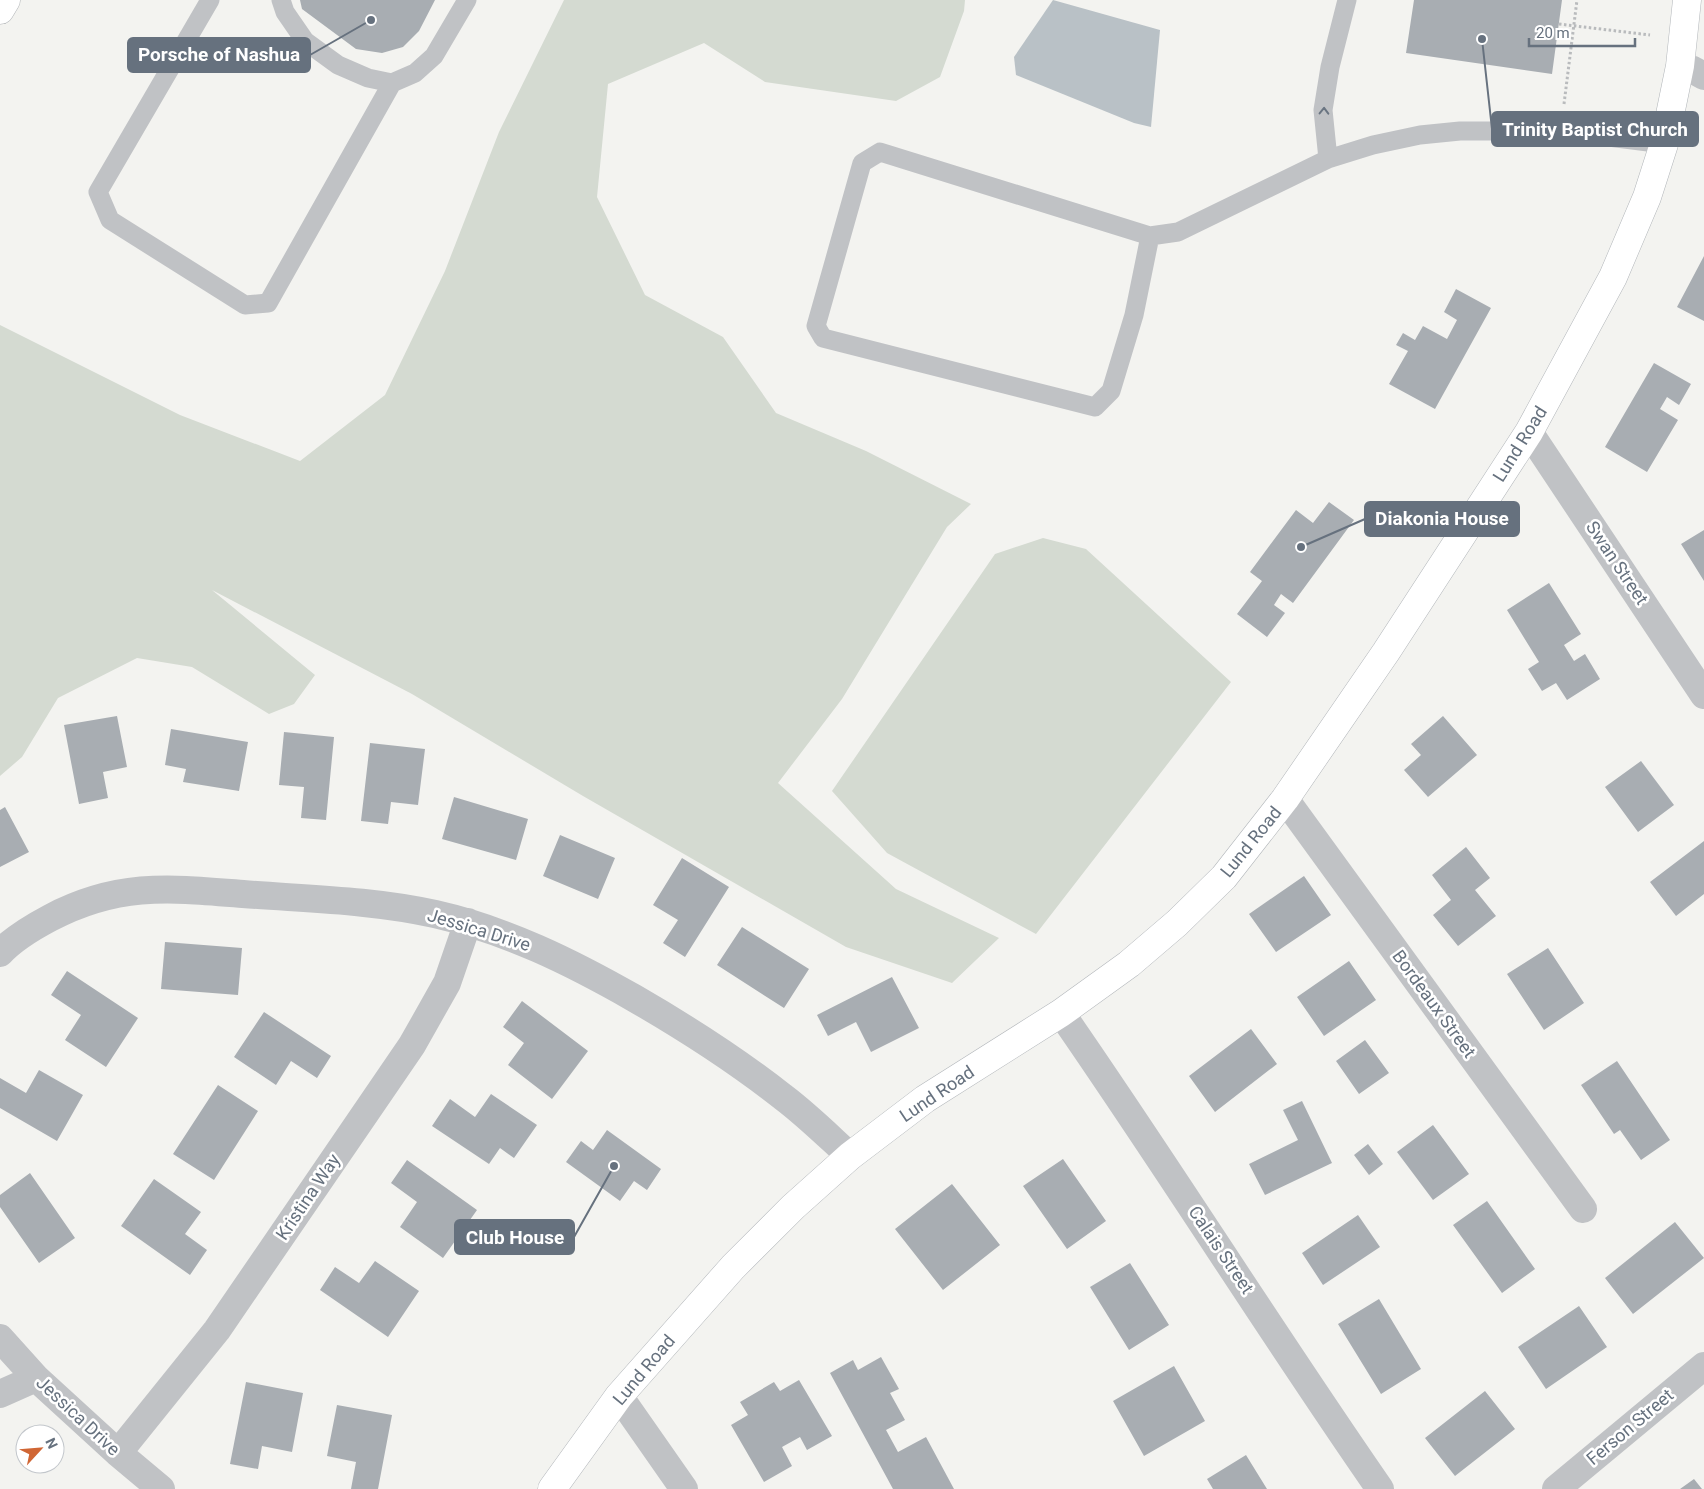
<svg xmlns="http://www.w3.org/2000/svg" width="1704" height="1489" font-family="Roboto,sans-serif">
	<style>
		.green { fill: #d4dad1 }
		.water { fill: #b9c1c6 }
		.building { fill: #a8adb2 }
		.lines { fill: none; stroke-linecap: round; stroke-linejoin: round }
		.secondary-casing { stroke: #b2b6ba; stroke-width: 29 }
		.highway-casing { stroke: #b2b5b8; stroke-width: 29 }
		.path { stroke: #b9bbbd; stroke-width: 3; stroke-dasharray: 2.5 2.5; stroke-linecap: butt }
		.lane { stroke: #c0c2c5; stroke-width: 19 }
		.street { stroke: #c0c2c5; stroke-width: 28 }
		.secondary { stroke: #fff; stroke-width: 28 }
		.highway { stroke: #fff; stroke-width: 28 }
		.oneway { stroke: #6a7582 }
		.labels { text-anchor: middle; stroke-width: 5; stroke-linejoin: round; paint-order: stroke }
		.street-label { font-size: 18px; fill: #66717e; stroke: #fff }
		.leader { fill: none; stroke: #66717e; stroke-width: 2 }
		.callout-dot { fill: #66717e; stroke: #fff; stroke-width: 2 }
		.callout { fill: #66717e; stroke: #66717e; stroke-width: 2 }
		.callout-label { font-size: 19px; text-anchor: middle; font-weight: bold; fill: #fff }
	</style>
	<rect width="100%" height="100%" fill="#f3f3f0"/>
	<path class="green" d="M564,0H965L964,11L940,77L896,101L765,82L704,43L608,84L597,197L645,295L723,337L776,413L866,451L971,504L947,527L842,699L778,783L896,889L999,938L952,983L846,947L583,796L412,694L212,590L315,675L294,704L269,714L192,667L137,658L58,698L22,757L0,776V325L180,415L300,461L385,395L445,271L499,132Z
		M1043,538L1086,549L1231,682L1036,934L887,853L832,791L995,554Z"/>
	<path class="water" d="M1053,0L1160,30L1151,127L1134,123L1016,75L1014,57Z"/>
	<path class="building" d="M300,0H435L419,31L403,47L382,53L356,49L302,9Z
		M1414,0H1562L1552,74L1406,53Z
		M1704,256V321L1677,307Z
		M1456,289L1491,308L1435,409L1389,384L1408,351L1396,345L1403,333L1415,340L1423,326L1447,339L1457,320L1444,312Z
		M1654,363L1691,384L1679,405L1667,397L1660,409L1678,420L1647,472L1605,447Z
		M1329,502L1354,520L1293,603L1281,594L1274,605L1285,613L1267,637L1237,614L1262,581L1250,572L1296,510L1313,523Z
		M1704,530V581L1681,544Z
		M1549,583L1581,634L1564,645L1574,661L1585,654L1600,679L1567,700L1556,683L1542,691L1528,669L1539,662L1507,610Z
		M117,716L127,767L103,772L108,798L79,804L64,725Z
		M1443,716L1477,755L1428,797L1404,770L1421,755L1411,744Z
		M171,729L248,742L239,791L183,782L186,769L165,765Z
		M284,732L334,737L326,820L301,818L304,787L279,785Z
		M370,743L425,749L418,805L391,802L388,824L361,821Z
		M1641,761L1674,805L1638,832L1605,787Z
		M454,797L528,819L516,860L442,839Z
		M5,807L29,852L0,867V810Z
		M560,835L615,858L598,899L543,876Z
		M1704,841V894L1676,916L1650,882Z
		M1466,847L1490,878L1475,890L1496,916L1458,946L1433,915L1451,900L1432,875Z
		M682,858L729,887L685,957L663,943L678,920L653,905Z
		M1304,876L1331,915L1276,952L1249,914Z
		M742,927L809,969L784,1008L717,965Z
		M165,942L242,948L238,995L161,989Z
		M1548,948L1584,1003L1544,1030L1507,974Z
		M1349,961L1376,1000L1324,1036L1297,997Z
		M67,971L138,1018L106,1067L65,1040L81,1015L51,995Z
		M892,977L919,1028L871,1052L856,1022L828,1036L817,1015Z
		M522,1001L588,1051L552,1099L508,1065L524,1043L503,1027Z
		M264,1012L331,1056L317,1078L291,1061L276,1085L234,1057Z
		M1251,1029L1277,1064L1215,1112L1189,1076Z
		M1365,1040L1389,1073L1359,1094L1336,1061Z
		M1617,1061L1670,1140L1641,1160L1620,1130L1614,1134L1581,1085Z
		M39,1070L83,1095L57,1141L0,1108V1078L26,1093Z
		M218,1085L258,1111L214,1180L173,1154Z
		M491,1094L537,1125L514,1158L500,1148L489,1164L432,1126L450,1099L475,1117Z
		M1302,1101L1332,1163L1265,1195L1249,1164L1298,1140L1283,1110Z
		M1433,1125L1469,1174L1433,1200L1397,1152Z
		M607,1130L661,1169L647,1190L634,1181L620,1201L566,1162L581,1141L593,1150Z
		M1368,1144L1383,1164L1369,1175L1354,1155Z
		M1063,1159L1106,1221L1067,1249L1023,1186Z
		M407,1160L477,1210L443,1258L400,1227L417,1202L391,1183Z
		M30,1173L75,1238L39,1263L0,1207V1195Z
		M154,1179L201,1212L185,1234L207,1250L190,1275L121,1226Z
		M952,1184L1000,1245L943,1290L895,1229Z
		M1487,1201L1535,1269L1502,1293L1453,1225Z
		M1358,1215L1380,1247L1323,1285L1302,1253Z
		M1675,1222L1704,1258L1633,1314L1605,1278Z
		M375,1261L419,1291L388,1337L320,1290L335,1267L359,1283Z
		M1130,1263L1169,1325L1129,1350L1090,1287Z
		M1379,1299L1421,1369L1381,1394L1338,1324Z
		M1579,1306L1607,1347L1546,1389L1518,1347Z
		M881,1357L899,1389L890,1393L905,1420L886,1430L898,1452L926,1437L954,1489H893L830,1373L853,1360L858,1370Z
		M1174,1366L1205,1421L1144,1456L1113,1401Z
		M799,1380L832,1436L807,1450L800,1437L782,1447L792,1466L764,1482L731,1425L748,1415L740,1402L774,1382L780,1391Z
		M246,1382L303,1393L292,1452L262,1446L258,1469L230,1464Z
		M1485,1391L1515,1429L1455,1476L1425,1438Z
		M337,1405L392,1415L378,1489H351L356,1462L327,1456Z
		M1246,1455L1267,1489H1213L1207,1479Z
		M1694,1479L1702,1489H1680Z"/>
	<g class="lines">
		<g class="secondary-casing">
			<path id="secondary" d="M552,1489L619,1396L733,1267L793,1207L850,1156L925,1099L1061,1013L1129,964L1177,923L1224,877L1285,799L1386,652L1529,432L1613,277L1647,197L1664,144L1680,66L1687,0"/>
		</g>
		<g class="highway-casing">
			<path id="highway" d="M0,10L6,0"/>
		</g>
		<path class="path" d="M1559,24L1650,35
			M1564,104L1577,0"/>
		<path class="lane" d="M210,0L98,192L110,220L245,305L268,303L392,83
			M281,0L285,12L305,41L338,65L368,78L392,83L415,73L434,56L467,0
			M1328,159L1323,110L1330,67L1347,0
			M1150,236L880,152L862,163L816,326L823,338L1095,407L1111,391L1134,315L1150,236L1178,232L1328,159L1373,145L1420,135L1460,131H1561L1664,144"/>
		<path class="street" d="M1680,66L1693,70L1704,76
			M1529,432L1704,695
			M1285,799L1583,1209
			M0,953C14,938 33,927 50,918C118,882 170,888 243,894C307,899 372,900 435,914C506,930 571,962 634,998C686,1028 736,1060 783,1097C807,1115 828,1136 850,1156
			M1061,1013C1170,1170 1271,1332 1380,1489
			M0,1338L36,1378L118,1453L161,1489
			M0,1394L36,1378
			M619,1396L684,1489
			M118,1453L217,1330L412,1045L447,983L468,922
			M1556,1489L1704,1366"/>
		<use href="#secondary" class="secondary"/>
		<use href="#highway" class="highway"/>
	</g>
	<defs><path id="oneway-chevron" d="M-2-3.5L2.5 0L-2 3.5" fill="none" stroke-width="1.6" stroke-linecap="round" stroke-linejoin="round" transform="scale(1.25)"/></defs>
	<use class="oneway" href="#oneway-chevron" transform="translate(1324 111) rotate(-89)"/>
	<g class="labels">
		<g class="street-label">
			<text transform="translate(1520 444) rotate(-58)" y="6">Lund Road</text>
			<text transform="translate(1617 563) rotate(56)" y="6">Swan Street</text>
			<text transform="translate(1251 842) rotate(-51)" y="6">Lund Road</text>
			<text transform="translate(479 930) rotate(17)" y="6">Jessica Drive</text>
			<text transform="translate(1434 1004) rotate(54)" y="6">Bordeaux Street</text>
			<text transform="translate(937 1094) rotate(-34)" y="6">Lund Road</text>
			<text transform="translate(308 1197) rotate(-56)" y="6">Kristina Way</text>
			<text transform="translate(1221 1250) rotate(56)" y="6">Calais Street</text>
			<text transform="translate(644 1370) rotate(-50)" y="6">Lund Road</text>
			<text transform="translate(78 1416) rotate(43)" y="6">Jessica Drive</text>
			<text transform="translate(1630 1427) rotate(-40)" y="6">Ferson Street</text>
		</g>
	</g>
	<path class="leader" d="M371 20L310 55M1482 39L1492 129M1301 547L1365 519M614 1166L574 1237"/>
	<g class="callout-dot">
		<circle cx="371" cy="20" r="5"/>
		<circle cx="1482" cy="39" r="5"/>
		<circle cx="1301" cy="547" r="5"/>
		<circle cx="614" cy="1166" r="5"/>
	</g>
	<g class="callout">
		<rect x="128" y="38" width="182" height="34" rx="5"/>
		<rect x="1492" y="112" width="206" height="34" rx="5"/>
		<rect x="1365" y="502" width="154" height="34" rx="5"/>
		<rect x="455" y="1220" width="119" height="34" rx="5"/>
	</g>
	<g class="callout-label">
		<text x="219" y="61">Porsche of Nashua</text>
		<text x="1595" y="136">Trinity Baptist Church</text>
		<text x="1442" y="525">Diakonia House</text>
		<text x="515" y="1244">Club House</text>
	</g>
	<g transform="translate(40 1449) rotate(64)"><circle r="24" fill="#ffffff" stroke="#c2c6cb"/>
	<path d="M0-4L9 19L0 12L-9 19Z" fill="#d06634"/>
	<text y="-8" font-size="14" font-weight="bold" text-anchor="middle" fill="#66717e">N</text>
	</g>
	<path d="M1529 38v8h106v-8" fill="none" stroke="#66717e" stroke-width="2.5"/>
	<text x="1536" y="38" font-size="15" fill="#66717e" stroke="#ffffff" stroke-width="4" paint-order="stroke">20 m</text>
</svg>
